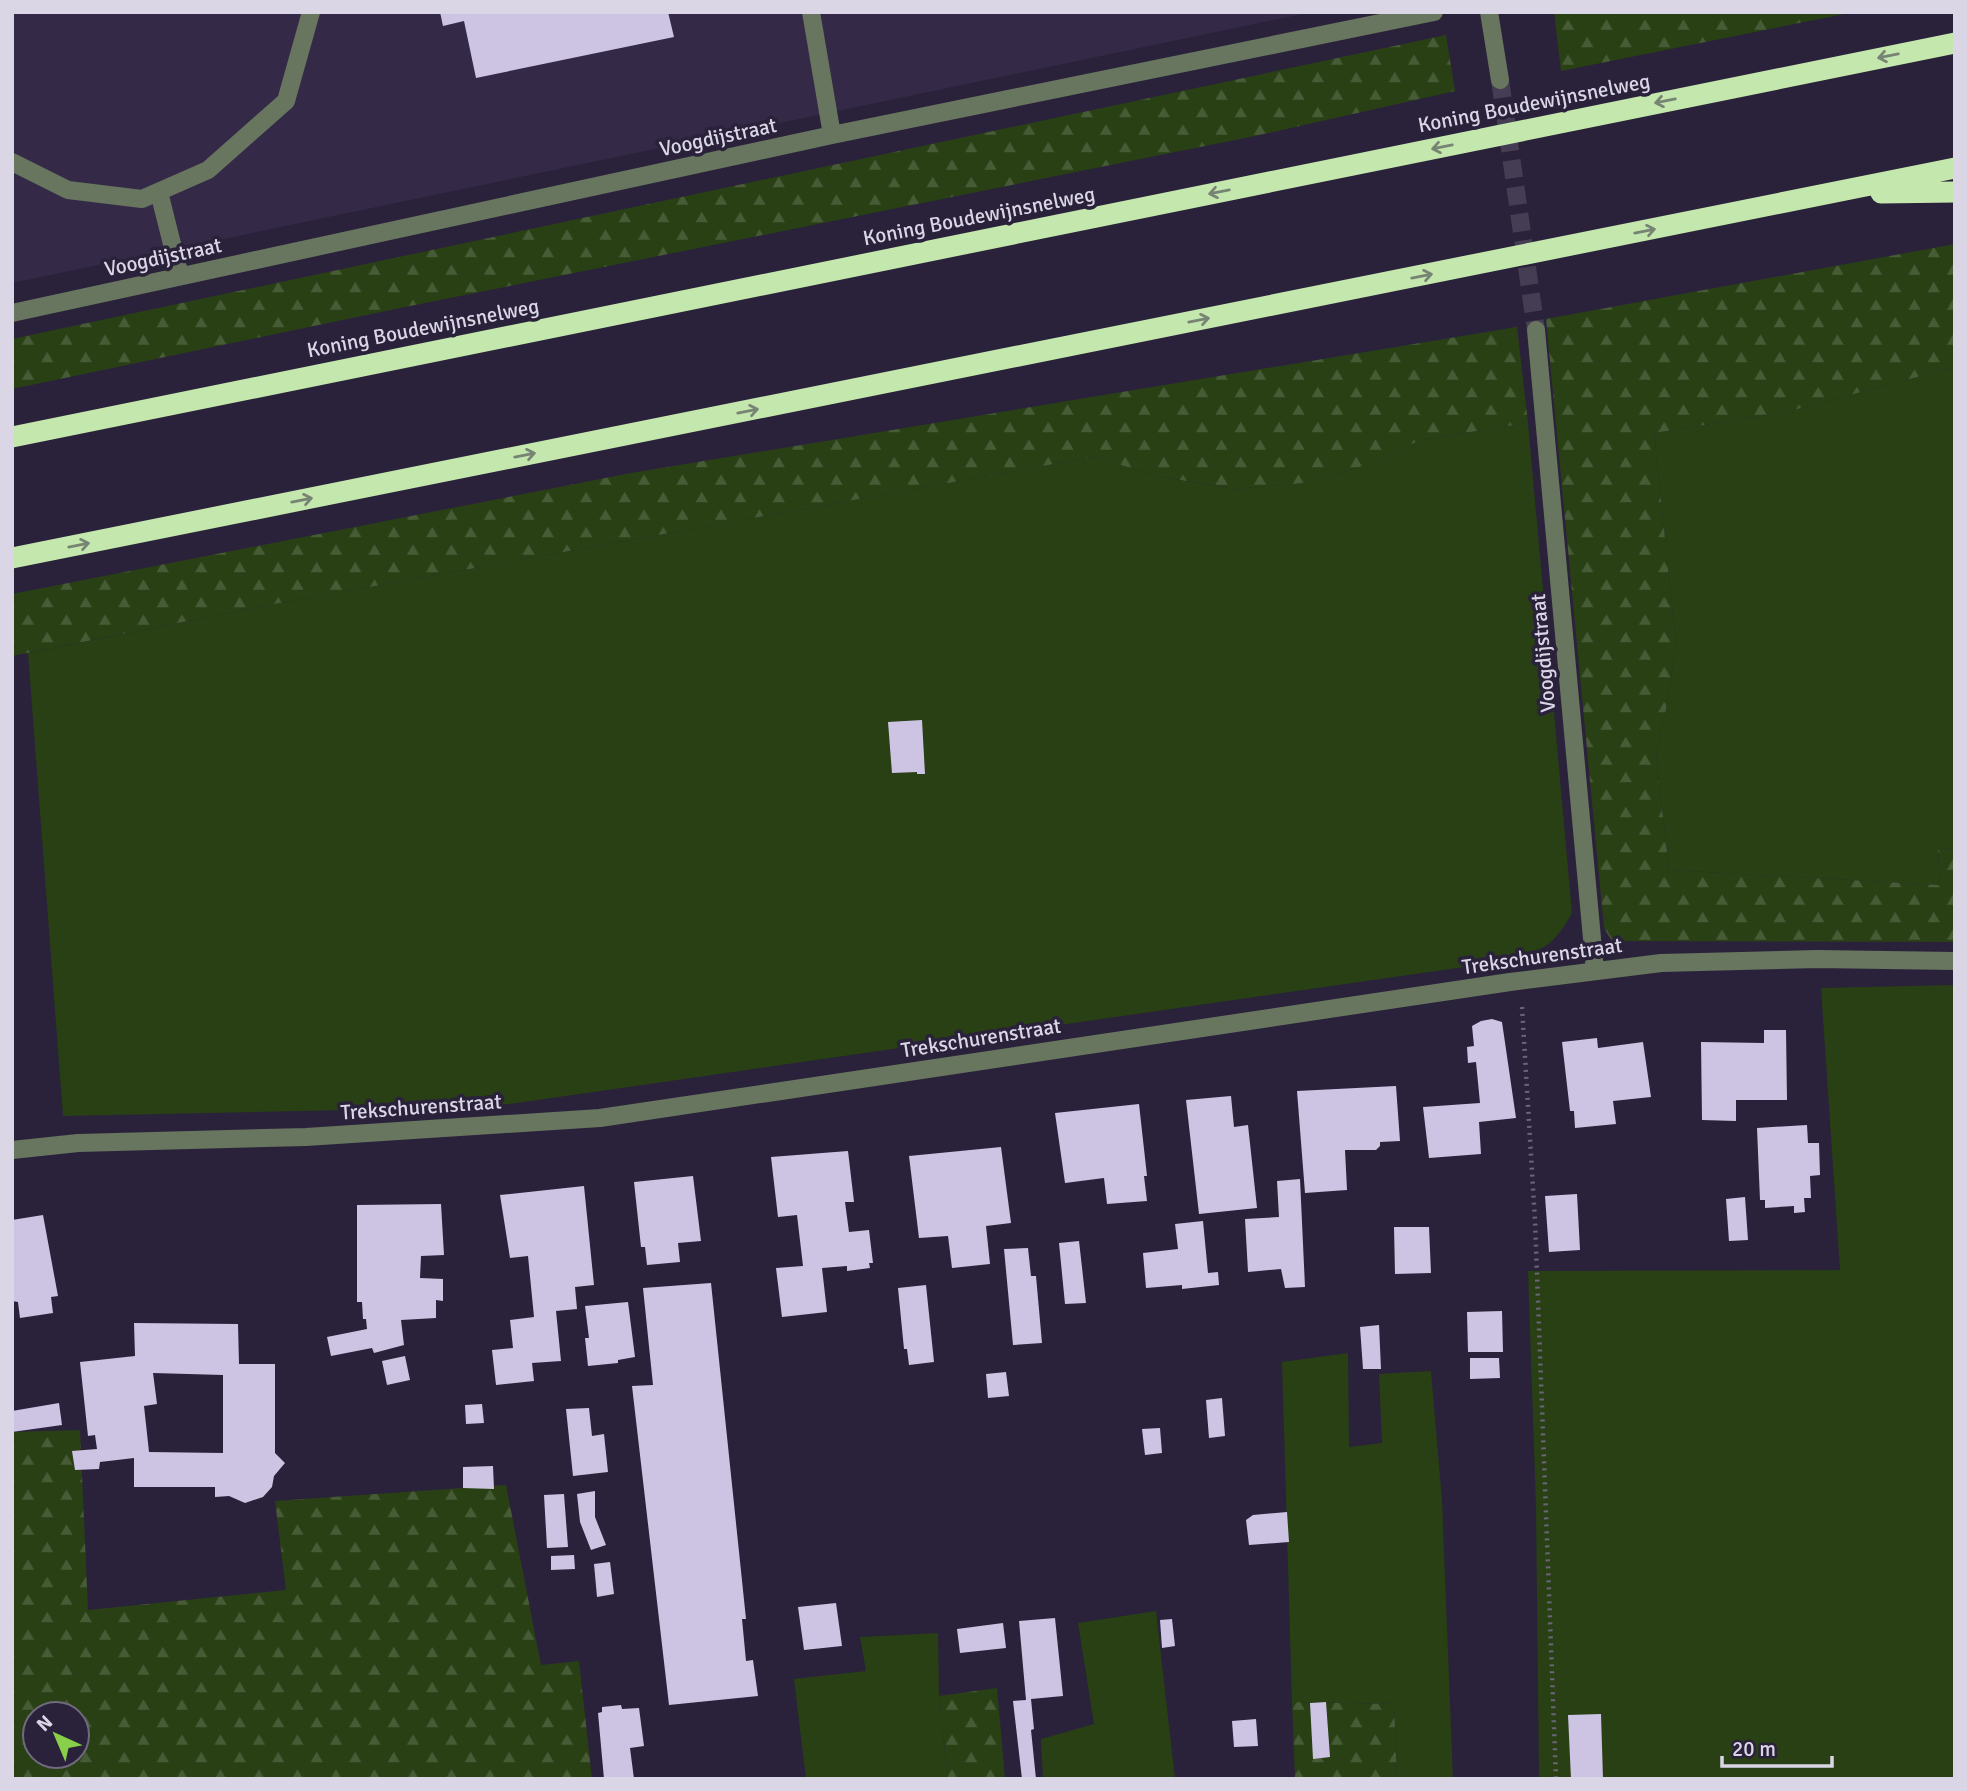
<svg xmlns="http://www.w3.org/2000/svg" width="1967" height="1791" font-family="Signika,sans-serif">
	<style>
		.built { fill: #342a48 }
		.grass { fill: #284014 }
		.forest { fill: url(#forest-firs); fill-rule: evenodd }
		.building { fill: #cdc4e4; fill-rule: evenodd }
		.lines { fill: none; stroke-linecap: round; stroke-linejoin: round }
		.minor-tunnel { stroke: #443d54; stroke-width: 18; stroke-dasharray: 18 9; stroke-linecap: butt }
		.path { stroke: #6b657a; stroke-width: 4.5; stroke-dasharray: 2 5; stroke-linecap: butt }
		.minor { stroke: #68765f; stroke-width: 18 }
		.highway { stroke: #c4e7ad; stroke-width: 21 }
		.oneway { stroke: #778474 }
		.labels { text-anchor: middle; stroke-width: 7; stroke-linejoin: round; paint-order: stroke }
		.street-label { font-size: 21px; fill: #dad6e6; stroke: #2a223a }
	</style>
	<defs>
		<pattern id="forest-firs" width="22" height="20" patternUnits="userSpaceOnUse" patternTransform="scale(1.75)"><rect width="22" height="20" fill="#284014"/><path d="M5 1l3.5 6h-7zM16 11l3.5 6h-7z" fill="#475b36"/></pattern>
	</defs>
	<rect width="100%" height="100%" fill="#2a223a"/>
	<path class="built" d="M12,12H1312L12,283Z"/>
	<path class="grass" d="M1955,367V848L1938,849L1940,885L1669,870L1656,755L1666,709L1676,644L1654,433L1786,412Z
		M1528,423L1572,913C1553,947 1542,951 1506,961L488,1107L63,1116L28,653L269,605L1093,457L1162,477L1234,489L1304,483L1373,463L1420,440Z
		M1955,985V1779H1539L1536,1507L1528,1271L1840,1270L1821,988Z
		M1348,1353L1349,1447L1382,1443L1379,1374L1431,1371L1442,1501L1453,1779H1397L1394,1704L1292,1702L1282,1362Z
		M1156,1611L1175,1779H1043L1041,1739L1094,1724L1078,1623Z
		M938,1633L939,1696L948,1779H806L794,1679L866,1671L860,1637Z"/>
	<path class="forest" d="M1554,12H1854L1561,71Z
		M1446,35L1455,91L1255,136L405,307L12,389V339Z
		M1955,244V367L1786,412L1654,433L1676,644L1666,709L1656,755L1669,870L1940,885L1938,849L1955,848V942L1628,941L1614,944L1604,928L1546,319Z
		M1517,327L1528,423L1420,440L1373,463L1304,483L1235,489L1162,477L1093,457L269,605L12,656V594L631,473Z
		M80,1430L88,1610L286,1590L275,1501L506,1485L541,1665L579,1661L592,1779H12V1432ZM35,1714H77V1756H35Z
		M997,1688L1005,1779H948L939,1696Z
		M1292,1702L1394,1704L1397,1779H1295Z"/>
	<path class="building" d="M440,12H668L674,37L476,78L464,21L443,26Z
		M922,720L925,774H917V772L892,773L888,722Z
		M1492,1019L1502,1022L1516,1118L1479,1122L1481,1154L1429,1158L1423,1107L1480,1103L1476,1062L1468,1063L1467,1047L1474,1046L1472,1026L1481,1021Z
		M1764,1030H1786L1787,1100H1736V1121L1702,1120L1701,1042L1764,1043Z
		M1597,1038L1598,1048L1643,1042L1651,1097L1613,1101L1616,1124L1575,1128L1574,1111H1570L1562,1042Z
		M1396,1086L1400,1141L1380,1142V1146L1376,1150H1345L1347,1190L1305,1193L1297,1091Z
		M1231,1096L1234,1127L1248,1125L1257,1208L1199,1214L1186,1100Z
		M1139,1104L1147,1176H1144L1147,1201L1107,1204L1104,1178L1065,1183L1055,1113Z
		M1807,1125L1808,1143H1819L1820,1175L1810,1176L1811,1198H1804L1805,1212L1794,1213V1206L1765,1208V1200H1760L1757,1128Z
		M1001,1147L1011,1223L986,1226L990,1264L952,1268L948,1236L919,1238L909,1156Z
		M848,1151L854,1202H845L849,1232L869,1230L873,1263H869L870,1268L847,1271V1266L822,1268L827,1312L782,1317L776,1268L803,1266L797,1215L778,1217L771,1157Z
		M693,1176L701,1241L678,1243L680,1262L647,1265L645,1247H641L634,1182Z
		M1300,1179L1305,1287L1285,1288L1281,1269L1248,1272L1245,1219L1279,1217L1277,1181Z
		M584,1186L594,1285L575,1287L577,1309L556,1311L561,1361L532,1363L534,1381L496,1385L492,1350L513,1348L510,1320L534,1317L528,1256L510,1258L500,1195Z
		M1577,1194L1580,1250L1549,1252L1545,1196Z
		M1745,1197L1748,1240L1729,1241L1726,1199Z
		M441,1204L444,1255L421,1256L420,1278L443,1279V1301L436,1300V1318L401,1320L404,1345L374,1353L372,1348L331,1356L327,1337L367,1329L366,1319H363L362,1302H357V1205Z
		M43,1215L58,1296L51,1297L53,1313L20,1318L18,1302L12,1301V1220Z
		M1203,1221L1208,1273L1218,1272L1219,1285L1182,1289V1285L1146,1288L1143,1253L1178,1249L1175,1224Z
		M1394,1227H1429L1431,1273L1395,1274Z
		M1079,1241L1086,1303L1065,1304L1059,1243Z
		M1028,1248L1031,1276H1036L1042,1343L1013,1345L1004,1249Z
		M711,1283L746,1619H742L746,1661L753,1660L758,1696L669,1705L632,1386L653,1385L643,1288Z
		M926,1285L934,1362L909,1365L907,1349H904L898,1288Z
		M628,1302L635,1357L618,1360V1363L588,1366L585,1338H589L585,1306Z
		M1502,1311L1503,1352H1468L1467,1312Z
		M134,1323L238,1324L239,1364H275V1453L285,1463L274,1476L272,1487L263,1497L245,1503L229,1496L215,1497V1487H134V1458L100,1462L99,1469L75,1470L72,1451L97,1449L95,1435L88,1436L80,1362L135,1356ZM153,1373L223,1375V1453L149,1452L144,1406L157,1404Z
		M1379,1325L1381,1369H1363L1360,1327Z
		M405,1356L410,1380L387,1385L382,1361Z
		M1470,1358H1499L1500,1378L1470,1379Z
		M1006,1372L1009,1396L988,1398L986,1374Z
		M1222,1398L1225,1436L1209,1438L1206,1400Z
		M59,1403L62,1425L12,1432V1411Z
		M482,1404L484,1423L466,1424L465,1405Z
		M589,1408L592,1436L604,1434L608,1472L573,1476L566,1409Z
		M1160,1428L1162,1453L1145,1455L1142,1429Z
		M493,1466L494,1489L463,1488V1467Z
		M595,1491V1517L606,1545L591,1550L580,1522L577,1494Z
		M564,1494L568,1547L547,1548L544,1495Z
		M1287,1512L1289,1542L1249,1545L1246,1520L1253,1515Z
		M574,1555L575,1569L551,1570V1556Z
		M610,1562L614,1594L597,1597L594,1564Z
		M836,1603L842,1646L804,1650L798,1607Z
		M1055,1618L1063,1696L1031,1699L1034,1729L1031,1730L1036,1779H1022L1013,1701L1026,1700L1019,1621Z
		M1172,1619L1175,1646L1162,1648L1160,1620Z
		M1003,1623L1006,1648L960,1653L957,1629Z
		M1326,1702L1330,1757L1313,1759L1310,1703Z
		M621,1705L622,1709L639,1708L644,1746L630,1748L634,1779H604L598,1713L602,1712V1707Z
		M1601,1714L1603,1779H1571L1568,1715Z
		M1256,1719L1258,1746L1234,1747L1232,1721Z"/>
	<g class="lines">
		<path class="minor-tunnel" d="M1500,80L1536,330"/>
		<path class="path" d="M1522,1007L1535,1221L1556,1779"/>
		<path class="minor" d="M811,12L832,135
			M1489,12L1500,80
			M12,162L68,190L142,199L208,170L286,101L311,12
			M159,192L180,276
			M12,313L832,135L1434,12
			M1536,330L1595,971
			M12,1150L78,1143L306,1137L600,1118L1510,982L1661,963L1817,959L1955,961"/>
		<path class="highway" d="M1881,193L1955,192
			M12,437L1955,43
			M12,558L1955,168"/>
	</g>
	<defs><path id="oneway-shaft" d="M-6 0H5M1.5-3L5.5 0L1.5 3" fill="none" stroke-width="1.6" stroke-linecap="round" stroke-linejoin="round" transform="scale(1.75)"/></defs>
	<g class="oneway">
		<use href="#oneway-shaft" transform="translate(1888 56) rotate(169)"/>
		<use href="#oneway-shaft" transform="translate(1665 101) rotate(169)"/>
		<use href="#oneway-shaft" transform="translate(1442 147) rotate(169)"/>
		<use href="#oneway-shaft" transform="translate(1219 192) rotate(169)"/>
		<use href="#oneway-shaft" transform="translate(1645 231) rotate(-11)"/>
		<use href="#oneway-shaft" transform="translate(1422 276) rotate(-11)"/>
		<use href="#oneway-shaft" transform="translate(1199 320) rotate(-11)"/>
		<use href="#oneway-shaft" transform="translate(748 411) rotate(-11)"/>
		<use href="#oneway-shaft" transform="translate(525 455) rotate(-11)"/>
		<use href="#oneway-shaft" transform="translate(302 500) rotate(-11)"/>
		<use href="#oneway-shaft" transform="translate(79 545) rotate(-11)"/>
	</g>
	<g class="labels">
		<g class="street-label">
			<text transform="translate(1534 103) rotate(-11)" y="7">Koning Boudewijnsnelweg</text>
			<text transform="translate(718 137) rotate(-12)" y="7">Voogdijstraat</text>
			<text transform="translate(979 216) rotate(-11)" y="7">Koning Boudewijnsnelweg</text>
			<text transform="translate(163 257) rotate(-12)" y="7">Voogdijstraat</text>
			<text transform="translate(423 328) rotate(-11)" y="7">Koning Boudewijnsnelweg</text>
			<text transform="translate(1543 653) rotate(-95)" y="7">Voogdijstraat</text>
			<text transform="translate(1542 956) rotate(-8)" y="7">Trekschurenstraat</text>
			<text transform="translate(981 1038) rotate(-9)" y="7">Trekschurenstraat</text>
			<text transform="translate(421 1107) rotate(-4)" y="7">Trekschurenstraat</text>
		</g>
	</g>
	<rect width="1967" height="1791" fill="none" stroke="#dad6e6" stroke-width="28"/>
	<g transform="translate(56 1735) rotate(316)"><circle r="33" fill="#2a223a" stroke="#706a7f" stroke-width="2"/>
	<path d="M0-5L12 26L0 18L-12 26Z" fill="#88cf4a"/>
	<text y="-10" font-size="19" font-weight="bold" text-anchor="middle" fill="#dad6e6">N</text>
	</g>
	<path d="M1722 1756v10h110v-10" fill="none" stroke="#dad6e6" stroke-width="3.5"/>
	<text x="1732" y="1756" font-size="21" fill="#dad6e6" stroke="#2a223a" stroke-width="5" paint-order="stroke">20 m</text>
</svg>
